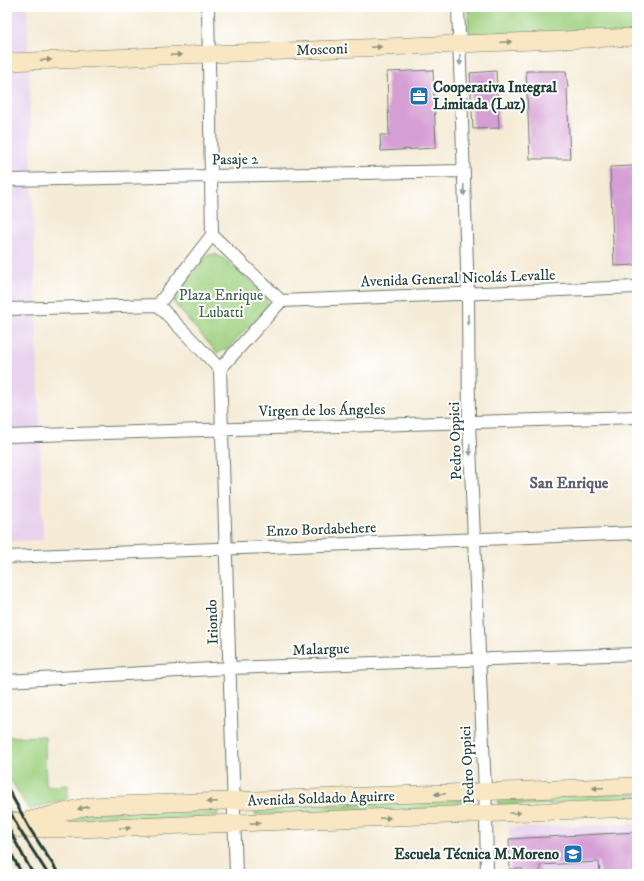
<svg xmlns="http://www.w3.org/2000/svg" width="644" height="881" font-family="'IM FELL DW Pica',serif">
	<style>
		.built { fill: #e8d2ee }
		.green { fill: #a0d282; stroke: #60885b }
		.building { fill: #d59ed4 }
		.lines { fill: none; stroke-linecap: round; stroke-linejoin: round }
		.street-casing { stroke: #6a7a6d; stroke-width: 14 }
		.secondary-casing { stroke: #6a7a6d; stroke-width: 18 }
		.street { stroke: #fff; stroke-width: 12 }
		.secondary { stroke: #f9e7c3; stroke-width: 17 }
		.rail { stroke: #1f3d34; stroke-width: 3 }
		.oneway { fill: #8c927c }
		.oneway2 { fill: #8f9e9a }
		.labels { text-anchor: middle; stroke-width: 4; stroke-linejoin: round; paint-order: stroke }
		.street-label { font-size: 15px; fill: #1f3d34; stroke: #fff }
		.poi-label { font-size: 15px; font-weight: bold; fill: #1f3d34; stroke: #fff; text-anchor: start }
		.park-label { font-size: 15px; fill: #3f6248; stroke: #fff }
		.neighbourhood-label { font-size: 16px; font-weight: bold; fill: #5f5f6c; stroke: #fff }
	</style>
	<rect width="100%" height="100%" fill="#fff"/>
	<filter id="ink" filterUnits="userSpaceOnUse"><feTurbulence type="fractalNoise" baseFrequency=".025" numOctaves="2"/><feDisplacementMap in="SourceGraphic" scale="8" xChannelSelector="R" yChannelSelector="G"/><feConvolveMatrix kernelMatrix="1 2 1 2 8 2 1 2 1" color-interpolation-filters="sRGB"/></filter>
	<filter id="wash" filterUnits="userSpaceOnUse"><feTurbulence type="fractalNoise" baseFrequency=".012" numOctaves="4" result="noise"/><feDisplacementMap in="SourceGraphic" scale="16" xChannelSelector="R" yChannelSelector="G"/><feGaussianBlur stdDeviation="0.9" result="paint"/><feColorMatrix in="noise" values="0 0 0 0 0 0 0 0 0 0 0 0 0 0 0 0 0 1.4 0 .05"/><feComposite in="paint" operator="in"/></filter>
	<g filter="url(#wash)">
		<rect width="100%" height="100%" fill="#f5ebd6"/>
		<path class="built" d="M7,7H27L43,540L7,541Z
			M637,824V874H510L509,828Z"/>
		<path class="green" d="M468,7H637V32L469,41Z
			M215,254L223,258L267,294V304L262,313L227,349L217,353L174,303V297L208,255Z
			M45,736L46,786L68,785V798L29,810L7,774V737Z
			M637,793V803L499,805L498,801L502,798Z
			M464,799L468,802V807L255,815V810L258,808Z
			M214,808L218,811V816L35,825L78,813Z"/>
		<g id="blocks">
			<path class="building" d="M433,70L436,148L381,151L380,135H389L387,72Z
				M496,71L499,128L473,129L470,73Z
				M526,71H566L568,88H567L570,159H530Z
				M634,166L635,183H637V265L614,266L610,167Z
				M637,832V861L634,862V874H600L599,862L540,865V874H525L523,869H510L509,839Z"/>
		</g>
	</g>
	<g filter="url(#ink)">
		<use href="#blocks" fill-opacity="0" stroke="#6a7a6d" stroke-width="1"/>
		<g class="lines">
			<g class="street-casing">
				<path id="street" d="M208,7L212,235
					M458,7L468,294L469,423L486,814L487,874
					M7,180L464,171
					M212,235L281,301L220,369L158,305Z
					M281,301L637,287
					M7,309L158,305
					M220,369L236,874
					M7,436L637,417
					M7,557L637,533
					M7,681L229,668L637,654"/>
			</g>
			<g class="secondary-casing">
				<path id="secondary" d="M7,62L637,37
					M7,821H26L89,806L637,786
					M20,829H78L637,808"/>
			</g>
			<use href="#street" class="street"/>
			<use href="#secondary" class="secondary"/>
			<path class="rail" d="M7,787L30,829L59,874
				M7,806L19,829L48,874
				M7,826L33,874
				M7,846L22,874"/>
		</g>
		<defs><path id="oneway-solid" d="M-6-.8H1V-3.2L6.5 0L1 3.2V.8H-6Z"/></defs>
		<g class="oneway">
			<use href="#oneway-solid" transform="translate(506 42) rotate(-2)"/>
			<use href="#oneway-solid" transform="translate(376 47) rotate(-2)"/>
			<use href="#oneway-solid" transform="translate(176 55) rotate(-2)"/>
			<use href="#oneway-solid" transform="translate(46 60) rotate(-2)"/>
			<use href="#oneway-solid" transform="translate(598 788) rotate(178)"/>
			<use href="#oneway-solid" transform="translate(440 794) rotate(178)"/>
			<use href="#oneway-solid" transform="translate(212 802) rotate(178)"/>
			<use href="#oneway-solid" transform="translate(83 808) rotate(167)"/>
			<use href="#oneway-solid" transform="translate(515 813) rotate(-2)"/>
			<use href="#oneway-solid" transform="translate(385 818) rotate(-2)"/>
			<use href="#oneway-solid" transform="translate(255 823) rotate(-2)"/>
			<use href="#oneway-solid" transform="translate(125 828) rotate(-2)"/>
		</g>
		<g class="oneway2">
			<use href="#oneway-solid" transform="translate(460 60) rotate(88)"/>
			<use href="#oneway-solid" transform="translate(464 190) rotate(88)"/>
			<use href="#oneway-solid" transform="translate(468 320) rotate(89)"/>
			<use href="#oneway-solid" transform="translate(470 450) rotate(87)"/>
		</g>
	</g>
	<defs>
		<g id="office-square" transform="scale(1)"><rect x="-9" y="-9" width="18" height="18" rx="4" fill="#1f6fb2" stroke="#fff"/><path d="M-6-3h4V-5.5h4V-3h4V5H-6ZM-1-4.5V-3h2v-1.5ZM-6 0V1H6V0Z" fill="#fff"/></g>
		<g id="school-square" transform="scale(1)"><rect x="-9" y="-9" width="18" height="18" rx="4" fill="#1f6fb2" stroke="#fff"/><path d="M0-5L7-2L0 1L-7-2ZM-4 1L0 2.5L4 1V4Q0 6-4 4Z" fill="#fff"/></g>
	</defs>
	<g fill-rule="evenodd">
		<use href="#office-square" x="419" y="96"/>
		<use href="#school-square" x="573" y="854"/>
	</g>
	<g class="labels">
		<g class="street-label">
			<text transform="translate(322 49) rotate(-2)" y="5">Mosconi</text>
			<text transform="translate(235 159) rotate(-1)" y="5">Pasaje 2</text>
			<text transform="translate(458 278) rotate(-2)" y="5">Avenida General Nicolás Levalle</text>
			<text transform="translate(322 410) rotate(-1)" y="5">Virgen de los Ángeles</text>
			<text transform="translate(455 441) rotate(-92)" y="5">Pedro Oppici</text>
			<text transform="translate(321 529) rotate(-2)" y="5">Enzo Bordabehere</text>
			<text transform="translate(212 622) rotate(-92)" y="5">Iriondo</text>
			<text transform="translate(321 649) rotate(-2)" y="5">Malargue</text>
			<text transform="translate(467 765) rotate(-93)" y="5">Pedro Oppici</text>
			<text transform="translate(321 798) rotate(-2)" y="5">Avenida Soldado Aguirre</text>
		</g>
		<g class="poi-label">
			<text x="433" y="92">Cooperativa Integral<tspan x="433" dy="17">Limitada (Luz)</tspan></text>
			<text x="559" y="859" text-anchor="end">Escuela Técnica M.Moreno</text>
		</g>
		<g class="park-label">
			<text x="221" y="300">Plaza Enrique<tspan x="221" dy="17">Lubatti</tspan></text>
		</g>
		<g class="neighbourhood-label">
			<text x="569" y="488">San Enrique</text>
		</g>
	</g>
	<rect width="644" height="881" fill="none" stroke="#fff" stroke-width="24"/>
</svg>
